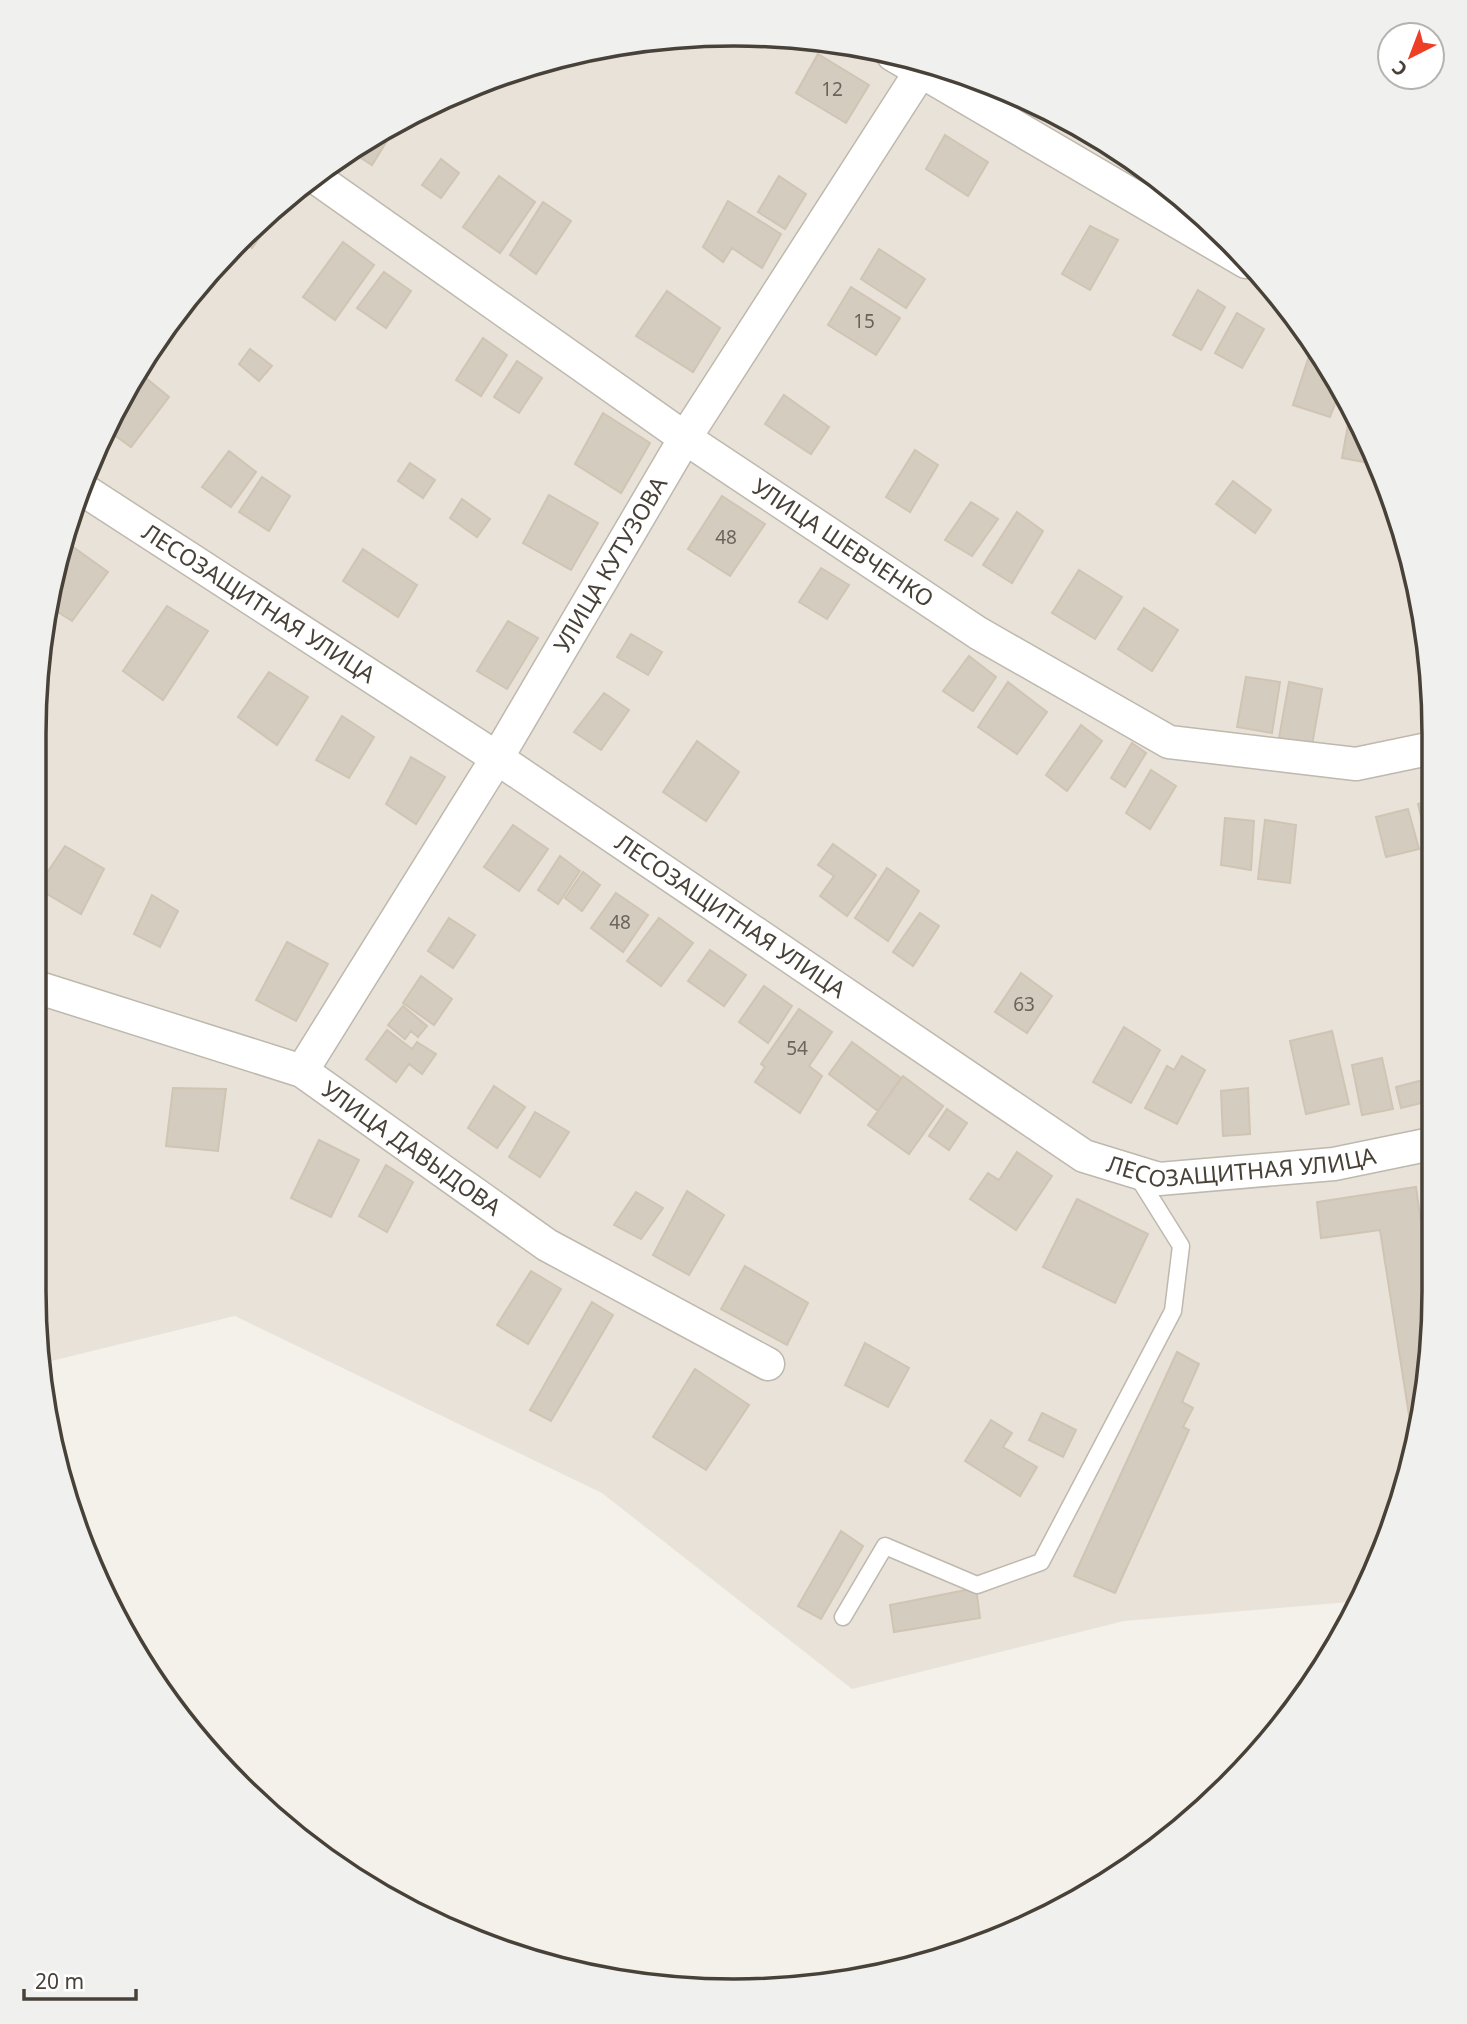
<svg xmlns="http://www.w3.org/2000/svg" width="1467" height="2024" font-family="'Noto Sans',sans-serif">
	<style>
		.residential { fill: #e8e2d8 }
		.building { fill: #d5ccc0; stroke: #d0c4b3; stroke-width: 2 }
		.lines { fill: none; stroke-linecap: round; stroke-linejoin: round }
		.service-casing { stroke: #bfb8ad; stroke-width: 19 }
		.minor-casing { stroke: #bfb8ad; stroke-width: 35 }
		.service { stroke: #fff; stroke-width: 16 }
		.minor { stroke: #fff; stroke-width: 32 }
		.labels { text-anchor: middle; stroke-width: 6; stroke-linejoin: round; paint-order: stroke }
		.number-label { font-size: 19px; fill: #6b645a }
		.street-label { font-size: 23px; fill: #484138; stroke: #fff }
		.rim { fill: none; stroke: #484138; stroke-width: 3.5 }
	</style>
	<rect width="100%" height="100%" fill="#f4f1ea"/>
	<path class="residential" d="M687,35L825,39L958,70L1083,127L1195,207L1289,307L1380,465L1428,642L1432,1337L1410,1472L1361,1601L1124,1621L852,1689L602,1493L235,1316L43,1363L33,1290V733L57,553L87,465L151,345L207,271L307,178L423,106L552,57Z"/>
	<path class="building" d="M818,54L869,85L846,123L796,93Z
		M391,126L395,128L372,165L350,151Z
		M945,135L988,162L968,196L926,169Z
		M441,159L459,173L441,198L422,185Z
		M499,176L535,202L500,253L463,227Z
		M779,176L806,194L785,229L758,212Z
		M728,201L781,234L762,268L732,248L723,262L703,247Z
		M543,202L571,221L536,274L510,255Z
		M279,204L282,206L252,248L240,241Z
		M1090,226L1118,240L1090,290L1062,274Z
		M343,242L374,265L335,320L303,297Z
		M879,249L925,279L906,308L861,279Z
		M384,272L411,291L386,328L357,308Z
		M851,287L900,318L876,355L828,325Z
		M1198,290L1225,307L1201,350L1173,335Z
		M667,291L720,328L693,372L636,336Z
		M1237,313L1264,329L1242,368L1215,353Z
		M483,338L507,355L481,396L456,380Z
		M250,349L272,366L259,381L239,364Z
		M1310,353L1317,355L1339,393L1330,417L1293,405Z
		M517,361L542,378L519,413L494,397Z
		M141,374L169,397L131,447L106,429L120,402Z
		M784,395L829,427L811,454L765,424Z
		M603,413L650,443L621,493L575,464Z
		M1350,414L1380,465L1342,458Z
		M915,450L938,465L910,512L886,497Z
		M229,451L256,472L231,507L202,487Z
		M410,463L435,480L423,498L398,481Z
		M262,477L290,496L269,531L239,512Z
		M1233,481L1271,510L1255,533L1216,504Z
		M549,495L598,523L571,570L523,543Z
		M722,496L765,524L730,576L688,549Z
		M462,499L490,519L477,537L450,518Z
		M971,502L998,519L972,556L945,540Z
		M1017,512L1043,531L1012,583L983,565Z
		M62,539L108,572L72,621L50,607L57,553Z
		M363,549L417,585L398,617L343,581Z
		M821,568L849,585L827,619L799,602Z
		M1079,570L1122,597L1095,639L1052,613Z
		M167,606L208,631L163,700L123,671Z
		M1144,608L1178,630L1152,671L1118,649Z
		M508,621L538,638L507,689L477,671Z
		M631,634L662,652L648,675L617,657Z
		M969,656L996,677L973,711L943,691Z
		M269,672L308,697L277,745L238,717Z
		M1246,677L1280,682L1272,733L1237,727Z
		M1008,682L1047,712L1017,754L978,727Z
		M1289,682L1322,689L1312,745L1279,738Z
		M604,693L629,710L601,750L574,732Z
		M342,716L374,737L349,778L316,760Z
		M1081,725L1102,741L1067,791L1046,775Z
		M697,741L739,772L706,821L663,792Z
		M1132,743L1146,753L1125,787L1111,778Z
		M411,757L445,777L416,824L386,804Z
		M1151,770L1176,786L1150,829L1126,813Z
		M1429,801V850L1418,804Z
		M1408,809L1419,849L1386,857L1376,817Z
		M1225,818L1254,821L1251,870L1221,865Z
		M1265,820L1296,825L1290,883L1258,879Z
		M513,825L548,849L519,891L484,867Z
		M833,844L876,875L847,916L820,896L834,876L818,865Z
		M65,846L104,869L81,914L37,888Z
		M560,856L580,871L558,904L538,890Z
		M887,868L919,891L888,941L855,918Z
		M583,872L600,885L582,911L565,898Z
		M616,893L648,915L623,952L591,928Z
		M152,895L178,911L160,947L134,934Z
		M920,913L939,926L913,966L893,952Z
		M449,918L475,935L453,968L428,951Z
		M659,918L693,943L661,986L627,961Z
		M287,942L328,964L296,1021L256,1000Z
		M710,950L746,975L724,1006L688,981Z
		M1021,973L1052,996L1027,1033L995,1012Z
		M421,976L452,999L434,1025L403,1003Z
		M764,986L792,1006L768,1043L739,1022Z
		M403,1006L427,1026L418,1037L411,1031L405,1039L388,1025Z
		M799,1009L832,1032L809,1066L822,1076L800,1113L755,1082L765,1067L761,1064Z
		M1124,1027L1160,1050L1131,1103L1093,1082Z
		M387,1030L412,1049L417,1042L436,1054L422,1074L409,1064L396,1082L366,1059Z
		M1332,1031L1349,1104L1306,1114L1290,1041Z
		M852,1042L901,1078L878,1111L829,1074Z
		M1182,1056L1205,1070L1177,1124L1145,1108L1167,1066L1174,1070Z
		M1382,1058L1393,1109L1362,1115L1352,1065Z
		M903,1076L943,1106L909,1154L868,1125Z
		M1423,1080L1429,1101L1401,1108L1396,1087Z
		M494,1086L525,1107L497,1148L468,1128Z
		M173,1088L226,1089L218,1151L166,1146Z
		M1248,1088L1250,1134L1223,1136L1221,1091Z
		M947,1109L967,1123L949,1150L929,1136Z
		M535,1112L569,1132L540,1177L509,1157Z
		M319,1140L359,1160L331,1217L291,1198Z
		M1017,1152L1052,1176L1016,1230L970,1199L988,1173L999,1180Z
		M386,1165L413,1182L387,1232L359,1216Z
		M1416,1187L1432,1303V1337L1414,1447L1380,1230L1321,1238L1317,1202Z
		M687,1191L724,1215L689,1275L653,1255Z
		M636,1192L663,1208L641,1239L614,1225Z
		M1077,1199L1148,1234L1115,1303L1043,1267Z
		M745,1266L808,1303L787,1345L721,1309Z
		M531,1271L561,1289L528,1344L497,1325Z
		M592,1302L613,1315L551,1421L530,1410Z
		M865,1343L909,1368L888,1407L845,1385Z
		M1177,1352L1199,1364L1182,1402L1193,1408L1183,1427L1189,1430L1115,1593L1074,1576Z
		M695,1369L749,1405L706,1470L653,1437Z
		M1042,1413L1076,1430L1063,1457L1029,1440Z
		M991,1420L1012,1433L1003,1447L1037,1467L1020,1496L965,1461Z
		M841,1531L863,1546L821,1619L798,1606Z
		M976,1588L980,1618L894,1632L890,1605Z"/>
	<g class="lines">
		<g class="service-casing">
			<path id="service" d="M1428,1144L1431,1165
				M843,1617L885,1546L977,1585L1041,1562L1173,1311L1181,1246L1136,1174"/>
		</g>
		<g class="minor-casing">
			<g id="minor">
				<path d="M893,55L1246,262"/>
				<path id="s1" d="M312,175L685,438L978,633L1169,742L1356,764L1428,749"/>
				<path id="s2" d="M79,487L497,758L1084,1156L1159,1179L1334,1164L1431,1144"/>
				<path id="s3" d="M33,986L302,1071L547,1245L768,1364"/>
				<path id="s4" d="M302,1071L497,758L685,438L926,63"/>
			</g>
		</g>
		<use href="#service" class="service"/>
		<use href="#minor" class="minor"/>
	</g>
	<g class="labels">
		<g class="number-label">
			<text x="832" y="96">12</text>
			<text x="864" y="328">15</text>
			<text x="726" y="544">48</text>
			<text x="620" y="929">48</text>
			<text x="1024" y="1011">63</text>
			<text x="797" y="1055">54</text>
		</g>
		<g class="street-label">
			<text dy="8" stroke="none"><textPath href="#s1" startOffset="646">УЛИЦА ШЕВЧЕНКО</textPath></text>
			<text dy="8" stroke="none"><textPath href="#s4" startOffset="593">УЛИЦА КУТУЗОВА</textPath></text>
			<text dy="8" stroke="none"><textPath href="#s2" startOffset="214">ЛЕСОЗАЩИТНАЯ УЛИЦА</textPath></text>
			<text dy="8" stroke="none"><textPath href="#s2" startOffset="780">ЛЕСОЗАЩИТНАЯ УЛИЦА</textPath></text>
			<text dy="8" stroke="none"><textPath href="#s3" startOffset="416">УЛИЦА ДАВЫДОВА</textPath></text>
			<text dy="8" stroke="none"><textPath href="#s2" startOffset="1368">ЛЕСОЗАЩИТНАЯ УЛИЦА</textPath></text>
		</g>
	</g>
	<path d="M0 0H1467V2024H0ZM734 46H734A688 688 0 0 1 1422 734V1291A688 688 0 0 1 734 1979H734A688 688 0 0 1 46 1291V734A688 688 0 0 1 734 46Z" fill="#f0f0ef" fill-rule="evenodd"/>
	<path class="rim" d="M734 46H734A688 688 0 0 1 1422 734V1291A688 688 0 0 1 734 1979H734A688 688 0 0 1 46 1291V734A688 688 0 0 1 734 46Z"/>
	<g transform="translate(1411 56) rotate(222)"><circle r="33" fill="#ffffff" stroke="#b6b3af" stroke-width="2"/>
	<path d="M0-5L12 26L0 18L-12 26Z" fill="#ef3e26"/>
	<text y="-10" font-size="19" font-weight="bold" text-anchor="middle" fill="#484138">С</text>
	</g>
	<path d="M24 1989v10h112v-10" fill="none" stroke="#484138" stroke-width="3.5"/>
	<text x="35" y="1989" font-size="21" fill="#484138" stroke="#ffffff" stroke-width="5" paint-order="stroke">20 m</text>
</svg>
